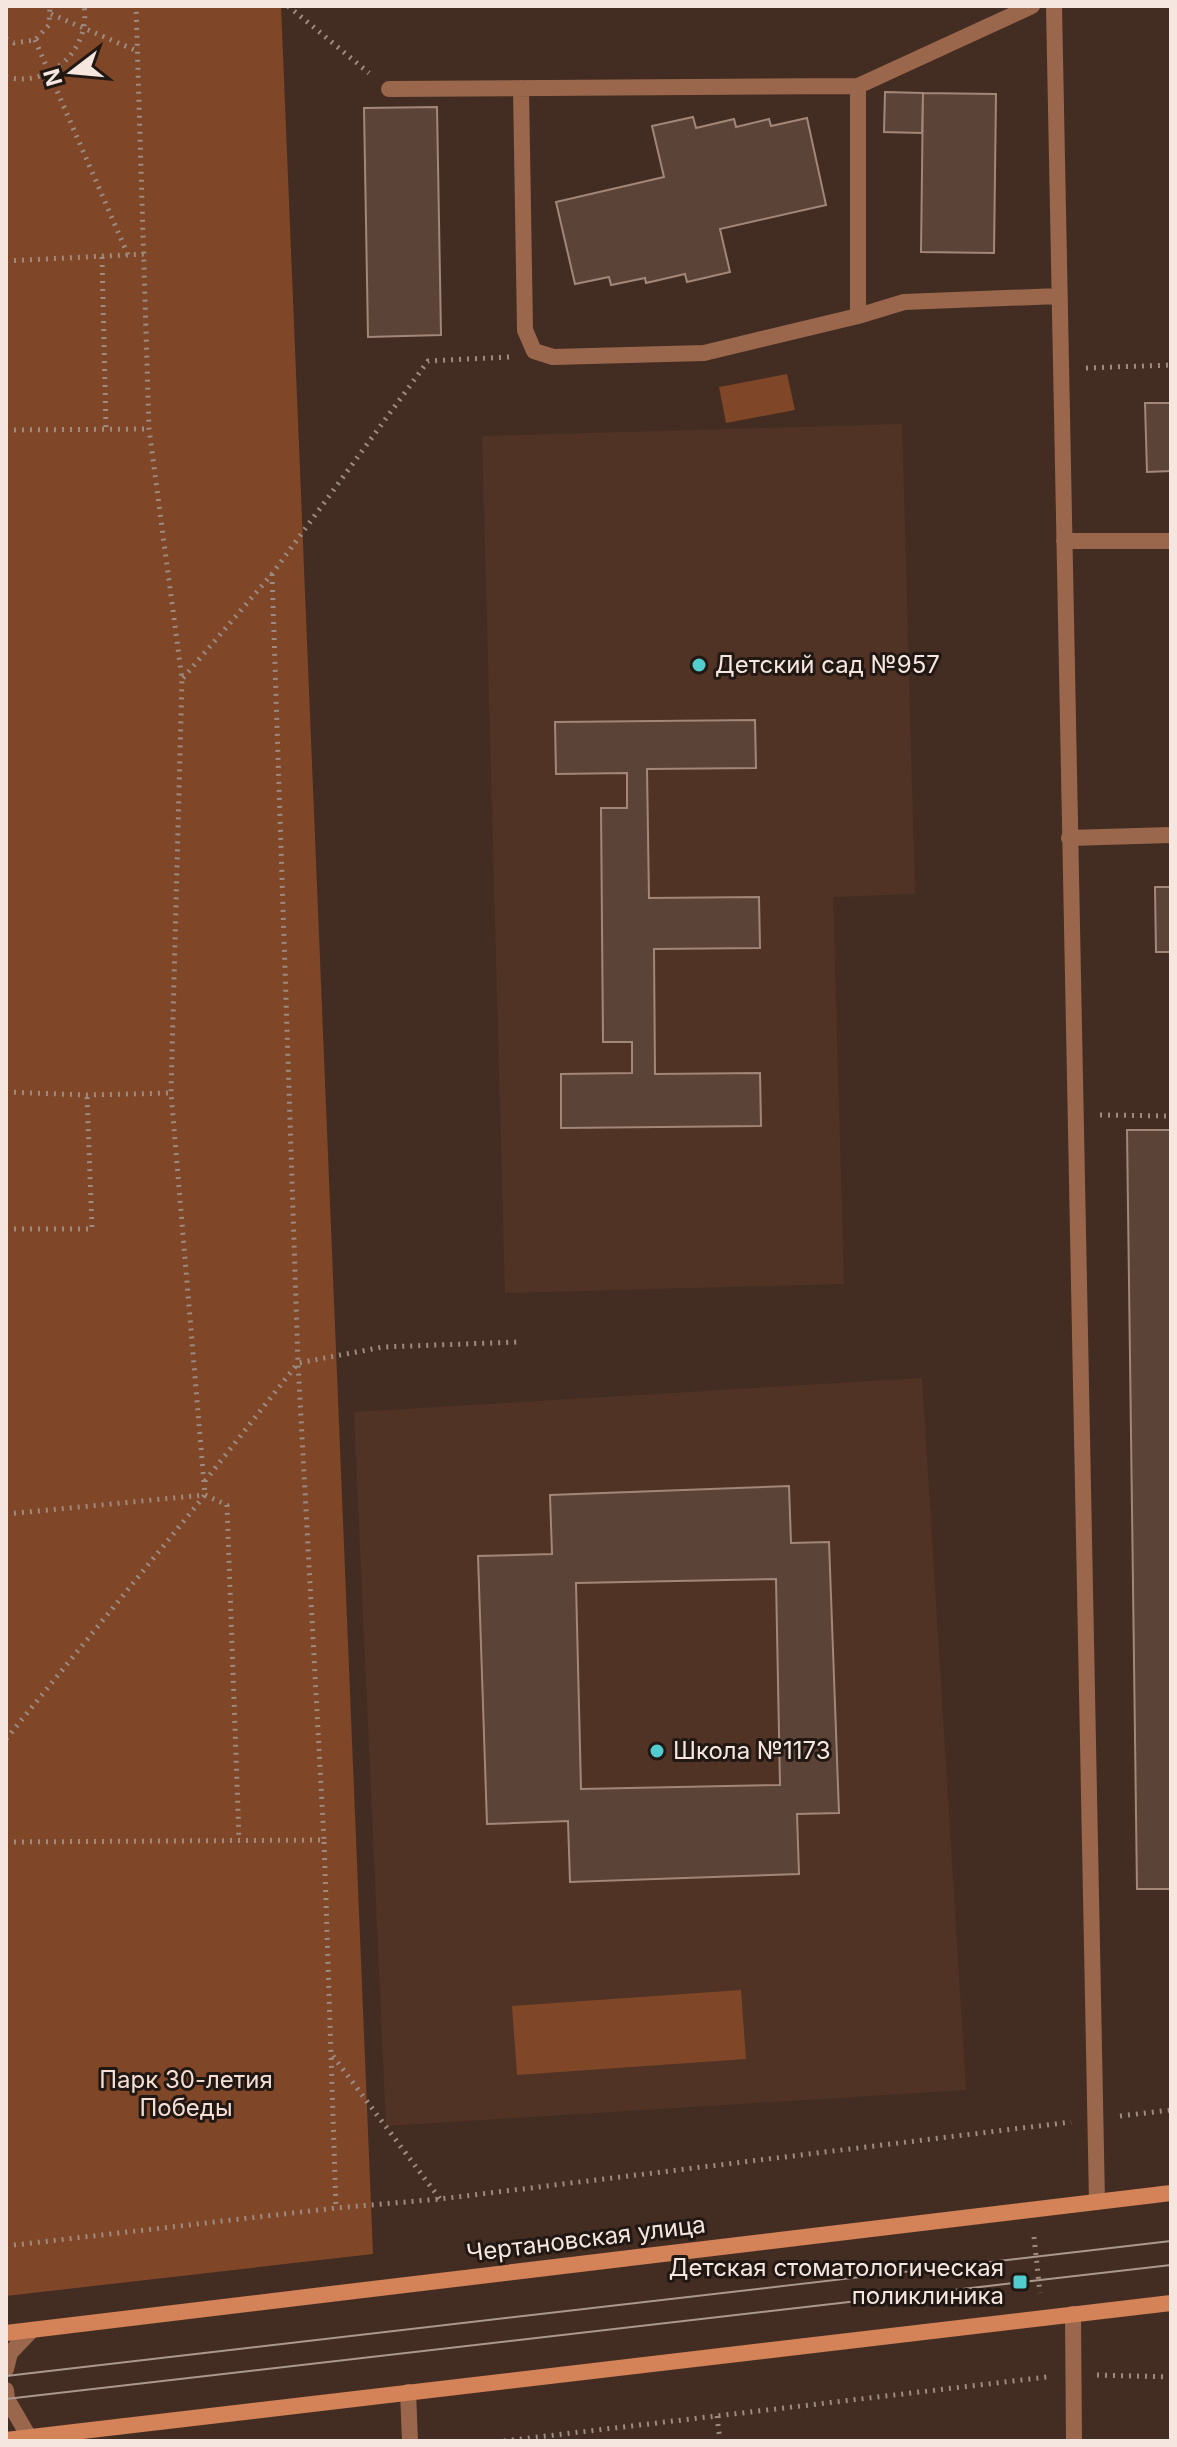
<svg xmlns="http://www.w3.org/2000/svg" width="1177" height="2447" font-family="Inter,sans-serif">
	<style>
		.built { fill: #503325 }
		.green { fill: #7f4627 }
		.building { fill: #5b4337; stroke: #a28779; stroke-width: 2; fill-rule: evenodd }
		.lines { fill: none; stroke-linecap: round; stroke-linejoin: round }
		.path { stroke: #9d8a81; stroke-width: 5; stroke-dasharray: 2 6; stroke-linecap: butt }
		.lane { stroke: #9a674d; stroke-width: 16 }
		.street { stroke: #9a674d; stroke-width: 16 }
		.secondary { stroke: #d48258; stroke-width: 16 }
		.tram { stroke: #aa988f; stroke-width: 2 }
		.poi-dot { fill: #52cdcf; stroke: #221813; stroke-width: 3 }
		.labels { text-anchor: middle; stroke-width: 6; stroke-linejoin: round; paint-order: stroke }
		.poi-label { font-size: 24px; fill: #f5e6df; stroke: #221813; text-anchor: start }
		.park-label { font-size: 24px; fill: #f5dfd4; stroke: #221813 }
		.street-label { font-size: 24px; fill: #f5e6df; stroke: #221813 }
	</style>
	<rect width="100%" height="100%" fill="#432d22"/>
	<path class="built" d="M902,424L915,894L833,897L844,1284L505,1293L482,436Z
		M922,1378L966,2090L386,2126L354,1412Z"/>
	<path class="green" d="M6,6H281L373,2254L6,2296Z
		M787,374L795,410L726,423L719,387Z
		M741,1990L746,2059L517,2075L512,2006Z"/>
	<path class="building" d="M885,92L923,93L922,133L884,132Z
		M923,93L996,94L994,253L921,252Z
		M437,107L441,335L368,337L364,108Z
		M693,117L696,128L734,119L736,127L769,119L771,126L807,118L826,205L720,229L730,272L687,282L685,274L646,283L645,278L611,285L609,277L575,284L556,202L664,177L652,126Z
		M1145,403H1171V471L1147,472Z
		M755,720L756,768L647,769L649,898L759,897L760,948L654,949L655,1074L760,1073L761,1126L561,1128V1074L632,1073V1042H603L601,808H627V773L556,774L555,722Z
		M1155,887H1171V952H1156Z
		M1127,1130H1171V1889H1137Z
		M789,1486L791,1543L829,1542L839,1813L797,1814L799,1874L570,1882L568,1821L487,1824L478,1556L552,1554L550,1495ZM776,1579L780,1785L581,1789L576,1583Z"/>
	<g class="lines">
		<path class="path" d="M288,6L369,73
			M51,14L137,51
			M6,39L14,43L35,40L49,25L50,6
			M35,40L128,255
			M6,77C49,88 91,50 84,6
			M102,257L106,428
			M6,261L146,254
			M1086,368L1171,365
			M6,430L149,429
			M272,574L298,1363L324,1840
			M183,678L272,574L428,361L509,357
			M6,1092L87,1095L171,1093
			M1100,1115L1171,1116
			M6,1229H92L87,1095
			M205,1481L298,1363L383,1347L518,1342
			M6,1514L205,1495L227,1505L239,1839
			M6,1739L205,1495L171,1093L182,679L149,429L136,6
			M6,1842L324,1840L336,2208
			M333,2056L440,2199
			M1120,2116L1171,2110
			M1034,2237L1040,2293
			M6,2246L336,2208L440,2199L1071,2122
			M1097,2375L1171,2377
			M717,2416L720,2441
			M504,2441L1047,2377"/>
		<path class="lane" d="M1054,6L1097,2202
			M521,88L525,330L534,351L553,357L704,353L858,316V86
			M389,89L858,86L1032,6
			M858,316L904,302L1059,296
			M1064,541H1171
			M1069,838L1171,835
			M1073,2314L1074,2441
			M408,2392L410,2441"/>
		<path class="street" d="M6,2369L10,2353L32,2330
			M6,2390L7,2399L29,2437"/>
		<path class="secondary" d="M6,2333L1171,2193
			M6,2440L1171,2303"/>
		<path class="tram" d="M6,2376L1171,2241
			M6,2399L1171,2265"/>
	</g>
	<g class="poi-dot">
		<circle cx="699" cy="665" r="8"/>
		<circle cx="657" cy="1751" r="8"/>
		<rect x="1012" y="2274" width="16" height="16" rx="4"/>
	</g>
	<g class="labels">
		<g class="poi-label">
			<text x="715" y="673">Детский сад №957</text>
			<text x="673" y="1759">Школа №1173</text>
			<text x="1004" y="2276" text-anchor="end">Детская стоматологическая<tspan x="1004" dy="28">поликлиника</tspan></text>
		</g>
		<g class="park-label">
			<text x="186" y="2088">Парк 30-летия<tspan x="186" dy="28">Победы</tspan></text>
		</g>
		<g class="street-label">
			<text transform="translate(586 2239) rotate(-7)" y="8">Чертановская улица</text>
		</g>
	</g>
	<rect width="1177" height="2447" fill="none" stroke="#f5e6df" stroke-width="16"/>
	<g transform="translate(72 72) rotate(254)" stroke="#221813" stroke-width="6" paint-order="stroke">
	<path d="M0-6L14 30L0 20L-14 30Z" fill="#f5e6df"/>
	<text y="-12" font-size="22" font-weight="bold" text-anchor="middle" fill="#f5e6df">N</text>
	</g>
</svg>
